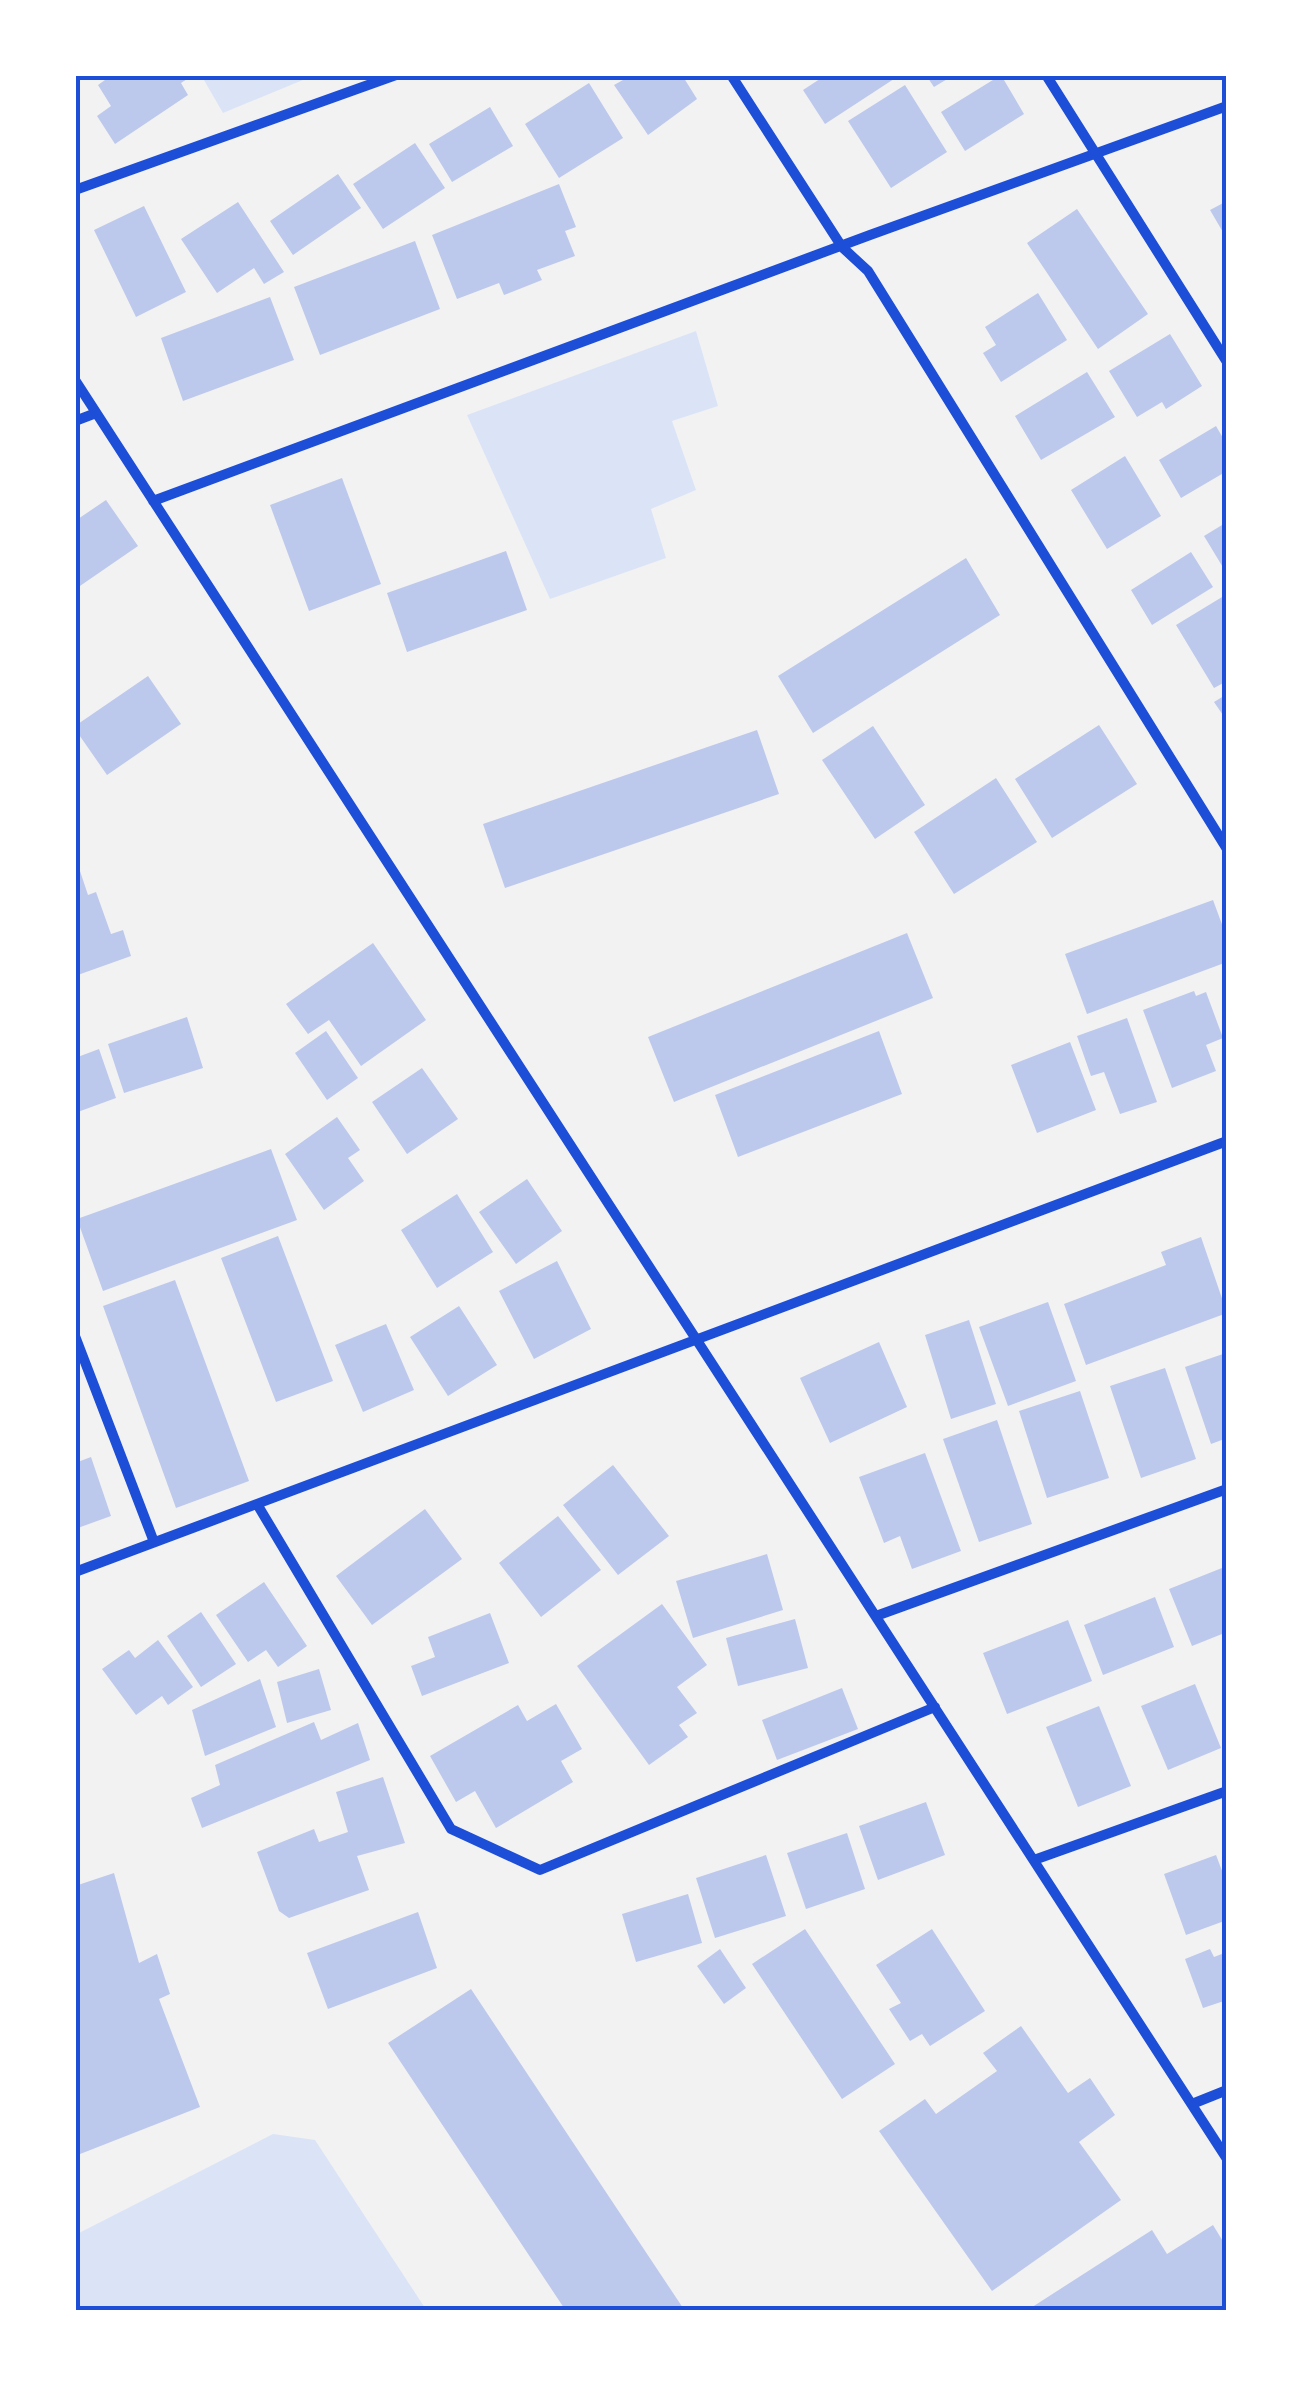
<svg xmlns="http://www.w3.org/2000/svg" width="1302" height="2386" font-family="Figtree,sans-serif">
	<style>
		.green { fill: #dbe4f7 }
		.building { fill: #bdc9ec }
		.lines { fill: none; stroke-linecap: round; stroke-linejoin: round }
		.minor { stroke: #1d4ed8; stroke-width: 10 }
		.neatline { fill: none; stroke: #1d4ed8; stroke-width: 4 }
	</style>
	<rect width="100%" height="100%" fill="#f2f2f2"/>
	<path class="green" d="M201,75H315L223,113Z
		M696,331L718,406L672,421L696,490L651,509L666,558L550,599L467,415Z
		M273,2134L315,2140L427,2311H75V2235Z"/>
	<path class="building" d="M112,75H188L190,77L181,83L188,95L115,144L97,116L111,106L98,85Z
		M620,75H682L697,99L648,135L614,85L623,80Z
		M826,75H900L825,124L803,90Z
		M926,75H954L934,87Z
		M1001,75L1024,114L965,151L941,112Z
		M589,83L623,138L559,178L525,124Z
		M905,85L947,152L891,188L848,121Z
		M490,107L513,146L452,182L429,144Z
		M415,143L445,188L383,229L353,184Z
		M338,174L361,208L293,255L270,221Z
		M559,184L576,227L565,231L575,256L537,270L542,280L504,295L499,283L457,299L432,235Z
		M1227,201V239L1210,210Z
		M238,202L284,272L264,284L254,268L217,293L181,239Z
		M144,206L186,292L136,317L94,230Z
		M1077,209L1148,314L1098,349L1027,243Z
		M415,241L440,309L320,355L294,287Z
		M1038,293L1067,340L1001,382L983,353L996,345L985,327Z
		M270,297L294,360L183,401L161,338Z
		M1170,334L1202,386L1166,409L1162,402L1137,417L1109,371Z
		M1087,372L1115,417L1041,460L1015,416Z
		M1216,426L1227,445V471L1181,498L1159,460Z
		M1125,456L1161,516L1107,549L1071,490Z
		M342,478L381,584L309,611L270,505Z
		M106,500L138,546L77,588L75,585V521Z
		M1227,522V574L1204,536Z
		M506,551L527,610L407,652L387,593Z
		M1191,552L1213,587L1152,625L1131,590Z
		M966,558L1000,615L813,733L778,676Z
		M1227,594V681L1214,688L1176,625Z
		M148,676L181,724L107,775L75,729V726Z
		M1227,694V721L1214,702Z
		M1099,725L1137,784L1052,838L1015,779Z
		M873,726L925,805L875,839L822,760Z
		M757,730L779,794L505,888L483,824Z
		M996,778L1037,842L954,894L914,832Z
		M76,859L88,895L96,892L111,934L123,930L131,956L75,976Z
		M1213,900L1227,938V962L1087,1014L1065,954Z
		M907,933L933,998L674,1102L648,1037Z
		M373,943L426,1020L361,1066L329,1020L308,1034L286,1004Z
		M1194,991L1196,996L1206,992L1223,1038L1206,1045L1216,1071L1172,1088L1143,1010Z
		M187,1017L203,1068L124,1093L108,1044Z
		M1127,1018L1157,1102L1120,1114L1104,1072L1091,1076L1077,1036Z
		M326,1031L358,1078L327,1100L295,1053Z
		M879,1031L902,1094L738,1157L715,1095Z
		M1070,1042L1096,1110L1037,1133L1011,1065Z
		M99,1049L116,1098L75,1113V1058Z
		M422,1068L458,1119L407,1154L372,1102Z
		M337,1117L360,1150L348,1158L364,1181L324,1210L285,1154Z
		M271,1149L297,1220L103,1291L77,1219Z
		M527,1179L562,1231L516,1264L479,1212Z
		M457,1194L493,1252L437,1288L401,1230Z
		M278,1236L333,1381L276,1402L221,1258Z
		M1201,1237L1227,1313L1086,1365L1064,1304L1166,1265L1161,1252Z
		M557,1261L591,1329L534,1359L499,1291Z
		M175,1280L249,1481L176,1508L103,1306Z
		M1048,1302L1076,1381L1008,1406L979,1327Z
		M459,1306L497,1365L448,1396L410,1337Z
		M969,1320L996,1404L951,1419L925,1335Z
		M386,1324L414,1390L363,1412L335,1345Z
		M879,1342L907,1407L830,1443L800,1378Z
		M1223,1354L1227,1365V1438L1211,1444L1185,1367Z
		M1165,1368L1196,1459L1141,1478L1110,1386Z
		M1080,1391L1109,1478L1047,1498L1019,1411Z
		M997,1420L1032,1524L979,1542L943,1439Z
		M925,1453L961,1551L912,1569L900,1536L884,1543L859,1477Z
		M91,1457L111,1516L75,1529V1463Z
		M613,1465L669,1536L618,1575L563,1505Z
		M425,1509L462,1559L372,1625L336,1576Z
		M558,1516L601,1570L541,1617L499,1563Z
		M767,1554L783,1610L693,1638L676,1581Z
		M1227,1566V1632L1192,1646L1169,1589Z
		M264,1582L307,1646L278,1667L266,1650L248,1662L216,1615Z
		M1155,1597L1174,1647L1103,1675L1084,1625Z
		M662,1604L707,1665L677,1687L697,1713L679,1725L688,1737L649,1765L577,1666Z
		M201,1612L236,1664L201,1687L167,1636Z
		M490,1613L509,1663L422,1696L411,1666L435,1657L428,1637Z
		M795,1619L808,1668L738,1686L726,1638Z
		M1068,1620L1092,1681L1007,1714L983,1653Z
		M158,1640L193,1687L168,1705L162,1696L136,1715L102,1669L129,1650L135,1658Z
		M319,1669L331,1710L287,1723L277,1682Z
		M260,1679L276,1727L205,1756L192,1710Z
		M1195,1684L1221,1748L1168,1770L1141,1706Z
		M842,1688L858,1729L777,1760L762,1720Z
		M556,1704L582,1749L561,1761L573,1782L496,1828L475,1791L456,1802L430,1756L518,1705L527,1721Z
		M1099,1706L1131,1786L1078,1807L1046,1727Z
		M314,1722L321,1740L358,1723L370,1760L202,1828L191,1798L220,1785L215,1765Z
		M383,1777L405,1843L357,1856L369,1890L289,1918L279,1911L257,1852L314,1829L319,1842L348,1832L336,1792Z
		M926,1802L945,1855L878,1880L859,1826Z
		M847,1833L865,1889L806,1909L787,1853Z
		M766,1855L786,1916L715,1938L696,1878Z
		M1216,1855L1227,1884V1920L1186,1935L1164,1874Z
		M114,1873L139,1963L157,1954L170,1994L159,1999L200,2107L75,2156V1886Z
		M688,1894L702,1943L636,1962L622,1914Z
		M418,1912L437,1968L328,2009L307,1953Z
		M805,1929L895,2064L842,2099L752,1964Z
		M932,1929L985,2011L930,2046L922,2034L910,2041L889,2009L901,2003L876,1965Z
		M720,1949L746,1988L724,2004L697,1966Z
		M1210,1949L1214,1957L1227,1952V2000L1203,2008L1185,1959Z
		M471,1989L685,2311H566L388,2043Z
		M1021,2026L1068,2093L1090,2078L1115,2115L1079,2142L1121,2200L992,2291L879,2131L925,2099L936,2114L997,2071L983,2053Z
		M1213,2225L1227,2248V2311H1026L1152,2230L1167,2254Z"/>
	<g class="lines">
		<path class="minor" d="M731,75L842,247L868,271L1227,849
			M1046,75L1227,362
			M75,190L396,75
			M75,380L1227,2159
			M75,421L96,413
			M153,501L870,235L1227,106
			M75,1336L154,1542
			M257,1504L451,1829L540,1870L935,1707
			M75,1572L1227,1141
			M876,1616L1227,1489
			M1034,1860L1227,1791
			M1192,2104L1227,2090"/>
	</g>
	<rect width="1302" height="2386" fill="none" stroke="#ffffff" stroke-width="155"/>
	<rect x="78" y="78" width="1146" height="2230" class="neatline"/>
</svg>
